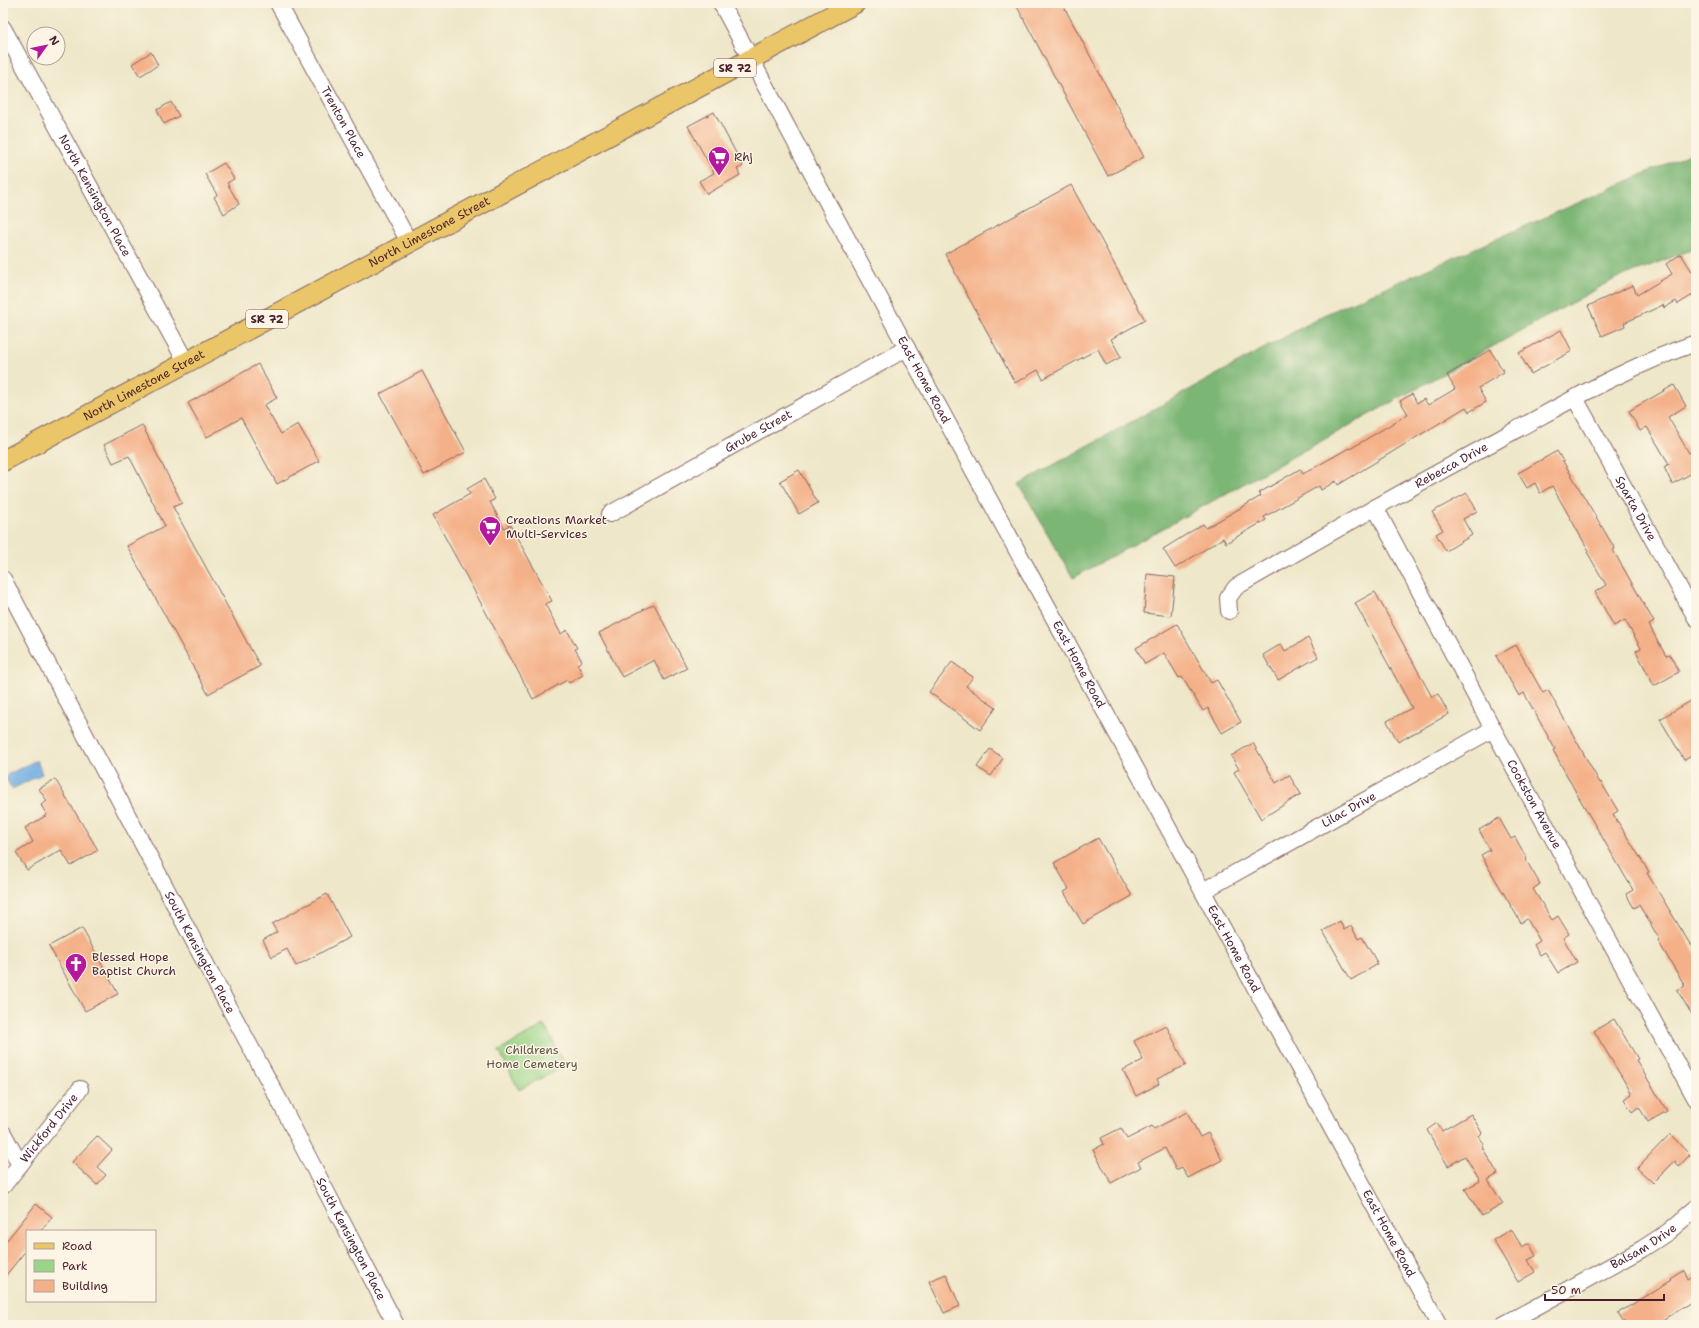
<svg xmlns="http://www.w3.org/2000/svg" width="1699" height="1328" font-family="'Shantell Sans',sans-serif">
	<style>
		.green { fill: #9ad487; stroke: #727a59 }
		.forest { fill: #7bb674; stroke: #626a50 }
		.water { fill: #72aee4; stroke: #5e6688 }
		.building { fill: #f4b088 }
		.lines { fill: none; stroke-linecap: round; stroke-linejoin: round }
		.minor-casing { stroke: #836562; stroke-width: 18 }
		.major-casing { stroke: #836562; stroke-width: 22 }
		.minor { stroke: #fff; stroke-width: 16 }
		.major { stroke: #eac669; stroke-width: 20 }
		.labels { text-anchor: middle; stroke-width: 3; stroke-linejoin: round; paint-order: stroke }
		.shield { fill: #fcf5e5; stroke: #7f5f63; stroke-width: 1 }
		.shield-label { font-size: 11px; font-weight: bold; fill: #4a1f2b }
		.street-label { font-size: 12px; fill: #4a1f2b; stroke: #fcf5e5 }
		.poi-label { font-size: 12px; fill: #4a1f2b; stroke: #fcf5e5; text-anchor: start }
		.park-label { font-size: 12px; fill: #625547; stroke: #fcf5e5 }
	</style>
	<rect width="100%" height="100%" fill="#fcf5e5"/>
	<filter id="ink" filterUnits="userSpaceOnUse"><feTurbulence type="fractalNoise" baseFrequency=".025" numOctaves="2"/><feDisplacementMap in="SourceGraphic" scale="8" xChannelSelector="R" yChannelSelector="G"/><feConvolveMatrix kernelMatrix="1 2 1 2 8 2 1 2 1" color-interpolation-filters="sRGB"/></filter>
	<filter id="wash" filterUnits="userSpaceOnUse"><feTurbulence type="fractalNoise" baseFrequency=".012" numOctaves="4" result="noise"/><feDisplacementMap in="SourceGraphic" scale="16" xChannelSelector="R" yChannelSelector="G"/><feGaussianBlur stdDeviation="0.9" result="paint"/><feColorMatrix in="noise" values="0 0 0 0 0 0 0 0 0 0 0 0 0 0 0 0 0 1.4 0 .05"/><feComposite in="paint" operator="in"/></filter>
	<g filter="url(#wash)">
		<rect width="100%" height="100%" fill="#eee7c9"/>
		<path class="green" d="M544,1025L566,1065L519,1090L499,1051Z"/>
		<path class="forest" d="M1696,151V248L1615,279L1073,578L1019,484L1328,313Z"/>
		<path class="water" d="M35,761H37L42,774L12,789L6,778L7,775Z"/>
		<g id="blocks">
			<path class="building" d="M1015,3H1062L1144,157L1108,176Z
				M151,52L158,65L140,76L132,64Z
				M171,102L179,116L164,124L157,110Z
				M714,112L743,166L737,169L740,175L707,194L699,181L714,173L688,126Z
				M224,163L234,179L227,183L239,204L224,214L214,197L217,195L205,174Z
				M1071,185L1145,320L1111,339L1121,357L1106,365L1098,349L1043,379L1038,370L1015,383L945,254Z
				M1681,254L1696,278V293L1678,304L1676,301L1664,308L1663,305L1624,323L1625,326L1602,336L1588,306L1633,285L1637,295L1672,274L1666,264Z
				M1561,330L1572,351L1531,374L1519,353Z
				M1490,350L1504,372L1478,388L1486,402L1469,412L1466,407L1338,485L1336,481L1321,490L1319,486L1264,517L1266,520L1226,543L1223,538L1175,568L1163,549L1203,524L1206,528L1261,496L1259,493L1300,469L1303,474L1349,448L1350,449L1408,414L1400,401L1412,394L1417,403L1424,399L1428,405L1455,389L1447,375Z
				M258,364L277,398L264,405L281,434L298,424L319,461L277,484L241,418L207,437L188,403Z
				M422,371L466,452L424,475L380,394Z
				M1674,385L1686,406L1668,417L1689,453L1696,450V471L1672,484L1664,467L1669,464L1647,427L1640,431L1629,411Z
				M142,425L182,503L173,507L260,666L208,694L127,546L165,526L129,456L113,463L104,445Z
				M1557,451L1615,549L1613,550L1654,622L1649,625L1666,656L1670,655L1679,672L1654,686L1636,651L1641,648L1625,620L1614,626L1595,592L1606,585L1587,552L1589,551L1552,486L1540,493L1535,483L1527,488L1518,473Z
				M799,470L818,503L799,514L780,481Z
				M484,479L495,499L490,502L504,528L510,525L552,601L545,604L561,634L567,630L577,648L575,649L582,661L577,664L583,675L569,683L567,680L533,699L433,515L470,494L467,489Z
				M1467,493L1477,511L1463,519L1472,535L1446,551L1436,534L1443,530L1432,512Z
				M1147,574L1175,577L1171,616L1144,613Z
				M1375,592L1432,697L1438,694L1449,714L1398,742L1387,721L1412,708L1355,603Z
				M654,604L687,668L664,680L654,660L622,677L599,633Z
				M1177,624L1211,683L1217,680L1241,722L1222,733L1208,708L1203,711L1182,677L1179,678L1164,653L1145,664L1136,648Z
				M1308,638L1318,657L1278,680L1263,655L1281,644L1285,651Z
				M1516,645L1543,693L1548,690L1600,783L1601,782L1618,811L1613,814L1649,872L1647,873L1696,954V1021L1677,990L1685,986L1658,941L1660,940L1639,905L1634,908L1626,894L1633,890L1578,796L1553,750L1555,749L1524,693L1519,696L1496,656Z
				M952,662L973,677L966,686L996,708L980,730L929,692Z
				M1696,698V754L1684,760L1660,719Z
				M1253,743L1276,783L1289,775L1301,794L1261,819L1234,772L1239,769L1231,756Z
				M990,749L1003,758L991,776L977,767Z
				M55,779L98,850L71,866L61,850L27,870L16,853L33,842L25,828L47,815L41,805L47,801L39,789Z
				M1499,818L1511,839L1515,837L1527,859L1526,860L1540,884L1533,889L1552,920L1558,916L1569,934L1563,938L1577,962L1558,973L1545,952L1540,955L1534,945L1540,941L1527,919L1521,923L1481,855L1490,850L1479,830Z
				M1098,838L1132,896L1083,924L1064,892L1069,889L1054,863Z
				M327,894L350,937L296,966L287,949L272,957L263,940L277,932L272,924Z
				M1340,921L1344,930L1351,926L1358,939L1362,937L1378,964L1351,980L1323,931Z
				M82,928L118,994L85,1011L49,946Z
				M1614,1019L1638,1059L1636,1060L1667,1111L1648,1122L1639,1107L1632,1112L1624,1099L1632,1094L1594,1031Z
				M1166,1025L1186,1065L1157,1079L1159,1084L1136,1096L1123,1070L1143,1060L1134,1041Z
				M1187,1112L1200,1137L1208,1133L1222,1160L1188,1178L1182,1167L1176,1170L1165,1148L1138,1162L1141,1167L1111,1183L1093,1150L1104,1144L1101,1138L1121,1128L1127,1139L1152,1126L1154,1129Z
				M1471,1114L1482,1133L1479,1136L1484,1145L1482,1147L1498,1174L1488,1180L1503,1204L1482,1216L1465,1189L1480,1181L1465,1156L1448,1166L1427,1130L1437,1123L1442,1131Z
				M1670,1134L1690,1155L1679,1166L1675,1161L1653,1183L1637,1168Z
				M97,1136L112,1150L97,1167L106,1175L97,1185L72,1162Z
				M36,1204L52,1217L41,1231H27V1249L3,1279V1245Z
				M1511,1229L1522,1247L1529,1243L1536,1256L1528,1260L1535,1272L1518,1282L1493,1240Z
				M1684,1271L1688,1278L1696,1273V1299L1664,1319L1668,1325H1626L1618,1313L1671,1281L1670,1280Z
				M946,1274L960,1306L944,1313L929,1281Z"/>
		</g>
	</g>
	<g filter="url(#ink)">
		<use href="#blocks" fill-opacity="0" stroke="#836562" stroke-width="1"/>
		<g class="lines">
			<g class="minor-casing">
				<g id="minor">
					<path id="s1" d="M278,3L409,242"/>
					<path id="s2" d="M721,3L831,209L1439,1325"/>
					<path id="s3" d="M3,28L186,362"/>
					<path id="s4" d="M1575,398L1696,618"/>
					<path id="s5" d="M1375,507L1493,729L1696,1099"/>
					<path id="s6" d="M610,514L907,348"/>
					<path id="s7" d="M3,579L218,987L279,1100L303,1147L396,1325"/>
					<path id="s8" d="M1229,611L1228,598L1236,587C1324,536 1413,486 1503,437C1566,403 1628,366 1696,343"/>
					<path id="s9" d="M1203,891L1493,729"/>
					<path d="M3,1133L20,1165"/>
					<path id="s10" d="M3,1186L80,1089"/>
					<path id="s11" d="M1503,1325L1642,1249L1668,1232L1696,1208"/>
				</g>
			</g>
			<g class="major-casing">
				<g id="major">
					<path id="s12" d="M3,461L855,3"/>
				</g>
			</g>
			<use href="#minor" class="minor"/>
			<use href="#major" class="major"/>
		</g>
	</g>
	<defs>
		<g id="supermarket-pin" transform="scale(1.15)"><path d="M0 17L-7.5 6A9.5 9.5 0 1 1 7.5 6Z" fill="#b5179e" stroke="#fcf5e5"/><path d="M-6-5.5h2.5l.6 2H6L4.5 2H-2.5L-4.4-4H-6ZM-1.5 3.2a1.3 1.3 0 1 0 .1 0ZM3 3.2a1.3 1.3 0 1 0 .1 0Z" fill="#fff"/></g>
		<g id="church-pin" transform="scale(1.15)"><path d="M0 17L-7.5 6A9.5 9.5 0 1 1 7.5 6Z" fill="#b5179e" stroke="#fcf5e5"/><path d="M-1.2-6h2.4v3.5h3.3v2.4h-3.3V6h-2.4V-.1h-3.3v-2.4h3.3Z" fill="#fff"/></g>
	</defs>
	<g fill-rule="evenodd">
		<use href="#supermarket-pin" x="719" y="157"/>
		<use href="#supermarket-pin" x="490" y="527"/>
		<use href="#church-pin" x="76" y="964"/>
	</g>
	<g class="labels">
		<g class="shield">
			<rect x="714" y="59" width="42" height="18" rx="3"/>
			<rect x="246" y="310" width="42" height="18" rx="3"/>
		</g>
		<g class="shield-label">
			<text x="735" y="72">SR 72</text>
			<text x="267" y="323">SR 72</text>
		</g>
		<g class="street-label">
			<text dy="4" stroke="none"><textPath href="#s1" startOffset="136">Trenton Place</textPath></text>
			<text dy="4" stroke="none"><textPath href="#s3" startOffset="191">North Kensington Place</textPath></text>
			<text dy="4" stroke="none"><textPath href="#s12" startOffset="484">North Limestone Street</textPath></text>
			<text dy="4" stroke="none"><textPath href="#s2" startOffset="428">East Home Road</textPath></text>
			<text dy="4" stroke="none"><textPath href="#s12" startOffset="160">North Limestone Street</textPath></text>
			<text dy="4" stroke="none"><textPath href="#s6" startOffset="170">Grube Street</textPath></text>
			<text dy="4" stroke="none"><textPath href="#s8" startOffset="274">Rebecca Drive</textPath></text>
			<text dy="4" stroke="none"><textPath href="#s4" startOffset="126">Sparta Drive</textPath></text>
			<text dy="4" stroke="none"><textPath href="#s2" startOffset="752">East Home Road</textPath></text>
			<text dy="4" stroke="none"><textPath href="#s5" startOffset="337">Cookston Avenue</textPath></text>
			<text dy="4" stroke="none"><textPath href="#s9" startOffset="167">Lilac Drive</textPath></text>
			<text dy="4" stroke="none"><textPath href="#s2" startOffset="1076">East Home Road</textPath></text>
			<text dy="4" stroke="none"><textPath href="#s7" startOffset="422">South Kensington Place</textPath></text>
			<text dy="4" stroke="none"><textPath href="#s10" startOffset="74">Wickford Drive</textPath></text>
			<text dy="4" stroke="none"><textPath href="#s2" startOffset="1400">East Home Road</textPath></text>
			<text dy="4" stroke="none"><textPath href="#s7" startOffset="746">South Kensington Place</textPath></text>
			<text dy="4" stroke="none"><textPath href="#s11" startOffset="161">Balsam Drive</textPath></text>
		</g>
		<g class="poi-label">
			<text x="734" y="161">Rhj</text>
			<text x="506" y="524">Creations Market<tspan x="506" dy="14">Multi-Services</tspan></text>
			<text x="92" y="961">Blessed Hope<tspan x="92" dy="14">Baptist Church</tspan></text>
		</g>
		<g class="park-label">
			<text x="532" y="1054">Childrens<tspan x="532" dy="14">Home Cemetery</tspan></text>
		</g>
	</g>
	<rect width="1699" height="1328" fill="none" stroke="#fcf5e5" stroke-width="16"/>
	<rect x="26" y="1230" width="130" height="72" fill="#fcf5e5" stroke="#b59f9b"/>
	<rect x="34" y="1243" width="20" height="6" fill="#eac669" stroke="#b59f9b"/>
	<text x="62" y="1250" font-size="12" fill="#4a1f2b">Road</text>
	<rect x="34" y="1260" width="20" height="12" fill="#9ad487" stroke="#b59f9b"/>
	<text x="62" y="1270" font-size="12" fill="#4a1f2b">Park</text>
	<rect x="34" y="1280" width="20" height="12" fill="#f4b088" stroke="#b59f9b"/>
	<text x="62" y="1290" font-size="12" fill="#4a1f2b">Building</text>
	<g transform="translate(46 46) rotate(57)"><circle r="19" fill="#fcf5e5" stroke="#b59f9b"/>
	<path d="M0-3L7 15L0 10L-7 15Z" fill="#b5179e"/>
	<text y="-6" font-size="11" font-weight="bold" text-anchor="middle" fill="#4a1f2b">N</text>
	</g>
	<path d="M1545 1294v6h119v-6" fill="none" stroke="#4a1f2b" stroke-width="2"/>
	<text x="1551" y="1294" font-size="12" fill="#4a1f2b" stroke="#fcf5e5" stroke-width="3" paint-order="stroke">50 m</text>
</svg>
